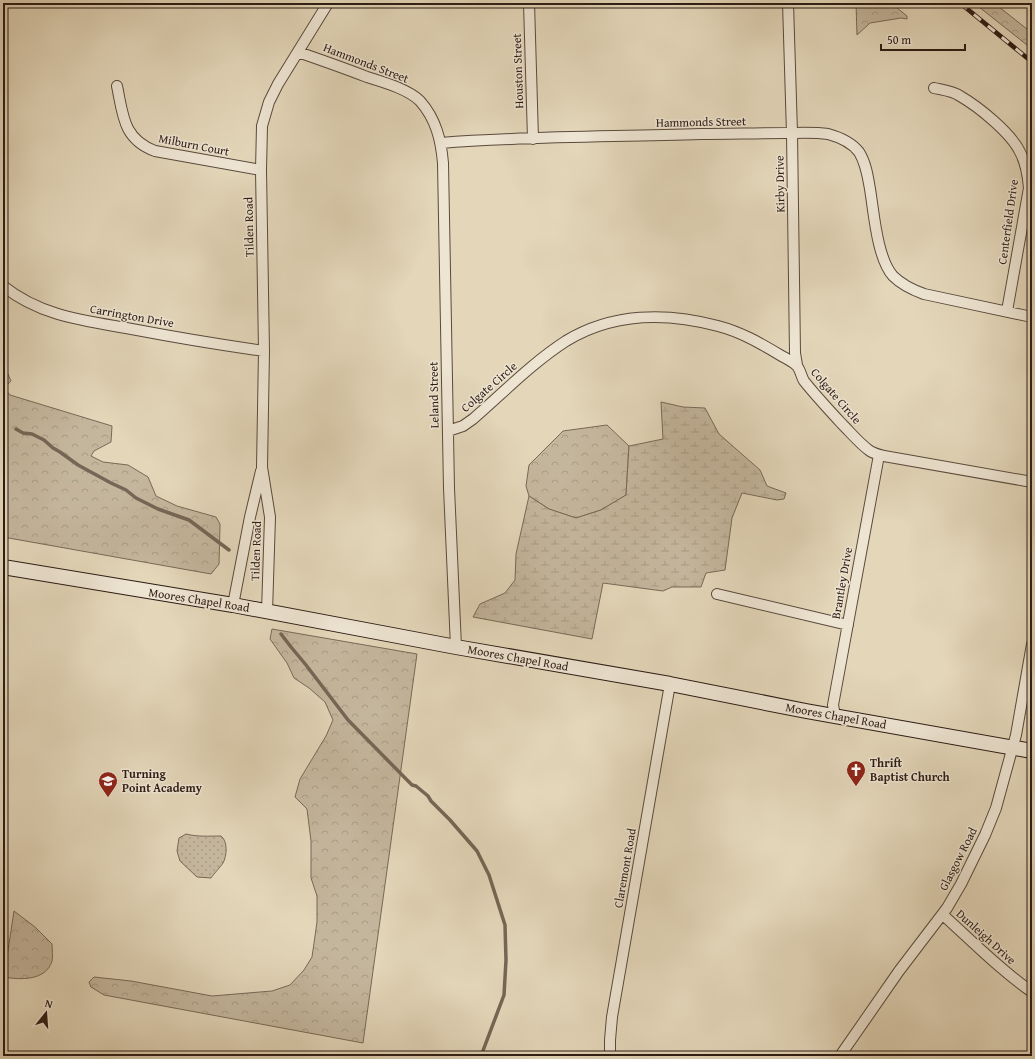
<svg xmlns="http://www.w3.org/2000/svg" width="1035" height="1059" font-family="'Gentium Book Plus',serif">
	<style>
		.forest { fill: url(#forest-crowns); stroke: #786958 }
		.wetland { fill: url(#wetland-marsh); stroke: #786958 }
		.park { fill: url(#park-dots); stroke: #786958 }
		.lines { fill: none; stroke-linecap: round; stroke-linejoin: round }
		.stream { stroke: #756655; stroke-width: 3.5 }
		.minor-casing { stroke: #5a4a3d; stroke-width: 12 }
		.secondary-casing { stroke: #2d1c14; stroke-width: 16 }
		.minor { stroke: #ede4d2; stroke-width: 10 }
		.secondary { stroke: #ede4d2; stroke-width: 14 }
		.rail-casing { stroke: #2d1c14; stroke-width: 4.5 }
		.rail { stroke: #ede4d2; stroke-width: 3; stroke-dasharray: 9; stroke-linecap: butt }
		.labels { text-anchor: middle; stroke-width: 3; stroke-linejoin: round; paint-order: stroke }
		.street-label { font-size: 12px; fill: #2d1c14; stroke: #ede4d2 }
		.poi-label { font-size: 12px; font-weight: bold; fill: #2d1c14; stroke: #ede4d2; text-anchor: start }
	</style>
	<defs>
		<pattern id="forest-crowns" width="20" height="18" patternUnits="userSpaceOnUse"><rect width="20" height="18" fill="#c4b69d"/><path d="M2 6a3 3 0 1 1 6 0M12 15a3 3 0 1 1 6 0" fill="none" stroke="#a99c86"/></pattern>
		<pattern id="wetland-marsh" width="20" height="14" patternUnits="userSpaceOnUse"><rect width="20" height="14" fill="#c4b69d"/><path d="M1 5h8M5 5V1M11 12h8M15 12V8" fill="none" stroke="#a99c86"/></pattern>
		<pattern id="park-dots" width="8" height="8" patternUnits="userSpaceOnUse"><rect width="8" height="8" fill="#c4b69d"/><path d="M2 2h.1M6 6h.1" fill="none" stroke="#a99c86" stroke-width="1.8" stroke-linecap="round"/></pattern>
	</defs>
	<rect width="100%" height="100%" fill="#e3d6b9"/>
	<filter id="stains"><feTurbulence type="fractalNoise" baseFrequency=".005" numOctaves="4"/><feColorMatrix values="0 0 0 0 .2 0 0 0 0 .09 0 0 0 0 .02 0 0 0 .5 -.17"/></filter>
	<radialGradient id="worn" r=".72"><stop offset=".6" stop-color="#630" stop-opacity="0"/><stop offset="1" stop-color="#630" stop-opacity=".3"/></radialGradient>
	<path class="forest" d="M856,3H891L907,16V19L901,18L870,23L857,35Z
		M974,3H994L1032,33V49Z
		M3,370L7,372L11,381L4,388L10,395L112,426L111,442L94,451L91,456L103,462L128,465L148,477L156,496L177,506L216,517L220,524L219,564L211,574L3,537Z
		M607,425L629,446L626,495L601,510L576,518L549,509L529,496L526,486L529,465L563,431Z
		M272,629L417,654L363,1043L104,995L91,987L89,982L94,977L131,981L212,996L272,991L290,985L304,970L312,957L317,922V896L311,878V841L307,809L295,797L300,779L326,736L333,720L325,702L309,688L294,678L287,663L270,639Z
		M14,911L35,927L52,944C52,949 53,956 52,961C46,981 20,980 4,977Z"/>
	<path class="wetland" d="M661,402L683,407L705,408L719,434L760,470L767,486L786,493L784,499L777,500L742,493L732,518L725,570L706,573L701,587H672L663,591L603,583L592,639L473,617L480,604L505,593L515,580L516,554L529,496L549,509L576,518L601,510L626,495L629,446L663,439Z"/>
	<path class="park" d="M186,834C198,837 209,836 221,836C228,841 227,856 223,863C222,865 212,876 211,878L197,877L180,861L177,851L179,838Z"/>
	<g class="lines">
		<path class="stream" d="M16,429L23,433L32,434L44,440L53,448L60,452L78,465L111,483L126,490L136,498L158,509L189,520L229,550
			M281,634L291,647L306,665L348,720L412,785L416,786L428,796L431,801L450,820L477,851L489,875L505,925L506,960L504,995L481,1056"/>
		<g class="minor-casing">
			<path id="minor" d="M529,3L533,139
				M788,3L792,133L795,353L797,365
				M298,52C321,60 344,68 367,77C383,82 408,89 420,101C436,119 441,140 443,163L449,488L456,647
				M117,86C123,115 123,139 155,151L261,170
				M934,88C943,90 953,91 960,96C979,107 1011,133 1020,152C1026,163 1028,176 1029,188L1007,311
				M441,143C527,136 614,137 701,134C729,134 757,133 786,133C799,133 814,132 828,134C839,137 852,143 859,152C866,163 868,177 870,189C874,213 877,258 893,276C902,285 913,290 924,294L1032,317
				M3,286C43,318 89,321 137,330C179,338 222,345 264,351
				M448,431L463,426L473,419C503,393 532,363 566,341C612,313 666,312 718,326C741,332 760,343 780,355C785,358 792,361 796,365C800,368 801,376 804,381C816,396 829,410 842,424C851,433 860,444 870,451C875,454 880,455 884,456L1032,482
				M717,594L848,625
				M233,605L250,517L261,471
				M267,612L270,517L262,467L264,351L261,170L262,126L269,102L278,84L328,3
				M835,716L833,705L879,455
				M943,915C972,941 999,969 1032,992
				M610,1056V1040L612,1017L670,684
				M840,1056L899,971L947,908L961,884L985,835L996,808L1016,735L1032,644"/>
		</g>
		<g class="secondary-casing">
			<path id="secondary" d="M3,567L233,605L456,647L670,684L806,711L1032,751"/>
		</g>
		<use href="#minor" class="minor"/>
		<use href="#secondary" class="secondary"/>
		<g class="rail-casing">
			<path id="rail" d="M960,3L1032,62"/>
		</g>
		<use href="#rail" class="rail"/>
	</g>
	<defs>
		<g id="church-pin" transform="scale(1)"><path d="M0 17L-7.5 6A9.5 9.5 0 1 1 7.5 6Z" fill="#8f2418" stroke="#ede4d2"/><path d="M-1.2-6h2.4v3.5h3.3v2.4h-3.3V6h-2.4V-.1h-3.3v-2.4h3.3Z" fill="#fff"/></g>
		<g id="school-pin" transform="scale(1)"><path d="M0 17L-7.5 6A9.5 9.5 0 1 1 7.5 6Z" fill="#8f2418" stroke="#ede4d2"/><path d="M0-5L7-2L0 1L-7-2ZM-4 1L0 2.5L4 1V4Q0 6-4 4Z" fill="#fff"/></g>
	</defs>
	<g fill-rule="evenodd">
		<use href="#church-pin" x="856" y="770"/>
		<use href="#school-pin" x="108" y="781"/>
	</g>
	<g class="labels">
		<g class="street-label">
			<text transform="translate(366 63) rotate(21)" y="4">Hammonds Street</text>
			<text transform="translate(518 71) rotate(-92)" y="4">Houston Street</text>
			<text transform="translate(701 122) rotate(-1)" y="4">Hammonds Street</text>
			<text transform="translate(194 145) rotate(11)" y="4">Milburn Court</text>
			<text transform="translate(780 184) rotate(-91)" y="4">Kirby Drive</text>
			<text transform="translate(1008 222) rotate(-82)" y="4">Centerfield Drive</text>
			<text transform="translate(249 227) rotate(-91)" y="4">Tilden Road</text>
			<text transform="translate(132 316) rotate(10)" y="4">Carrington Drive</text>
			<text transform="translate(489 387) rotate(-41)" y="4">Colgate Circle</text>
			<text transform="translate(434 395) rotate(-91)" y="4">Leland Street</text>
			<text transform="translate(836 396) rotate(49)" y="4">Colgate Circle</text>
			<text transform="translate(256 551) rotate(-88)" y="4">Tilden Road</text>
			<text transform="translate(842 583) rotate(-80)" y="4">Brantley Drive</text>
			<text transform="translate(199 600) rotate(9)" y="4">Moores Chapel Road</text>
			<text transform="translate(518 658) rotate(10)" y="4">Moores Chapel Road</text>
			<text transform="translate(836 716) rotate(10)" y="4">Moores Chapel Road</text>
			<text transform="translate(958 859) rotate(-63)" y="4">Glasgow Road</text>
			<text transform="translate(625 868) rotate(-80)" y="4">Claremont Road</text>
			<text transform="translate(986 937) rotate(42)" y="4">Dunleigh Drive</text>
		</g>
		<g class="poi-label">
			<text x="870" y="767">Thrift<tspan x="870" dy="14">Baptist Church</tspan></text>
			<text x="122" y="778">Turning<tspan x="122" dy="14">Point Academy</tspan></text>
		</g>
	</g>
	<rect width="1035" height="1059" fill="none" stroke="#e3d6b9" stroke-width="16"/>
	<rect x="4" y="4" width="1027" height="1051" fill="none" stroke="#2d1c14" stroke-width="2"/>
	<rect x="8" y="8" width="1019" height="1043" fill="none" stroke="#2d1c14"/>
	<g transform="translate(46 1013) rotate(17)" stroke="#ede4d2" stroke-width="3" paint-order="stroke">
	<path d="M0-3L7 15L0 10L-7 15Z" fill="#2d1c14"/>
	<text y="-6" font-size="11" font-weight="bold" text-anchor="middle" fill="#2d1c14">N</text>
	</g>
	<path d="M881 44v6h84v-6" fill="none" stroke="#2d1c14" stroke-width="2"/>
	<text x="887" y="44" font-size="12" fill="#2d1c14" stroke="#ede4d2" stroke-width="3" paint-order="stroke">50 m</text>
	<rect width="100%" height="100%" filter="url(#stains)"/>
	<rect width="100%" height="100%" fill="url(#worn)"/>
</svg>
